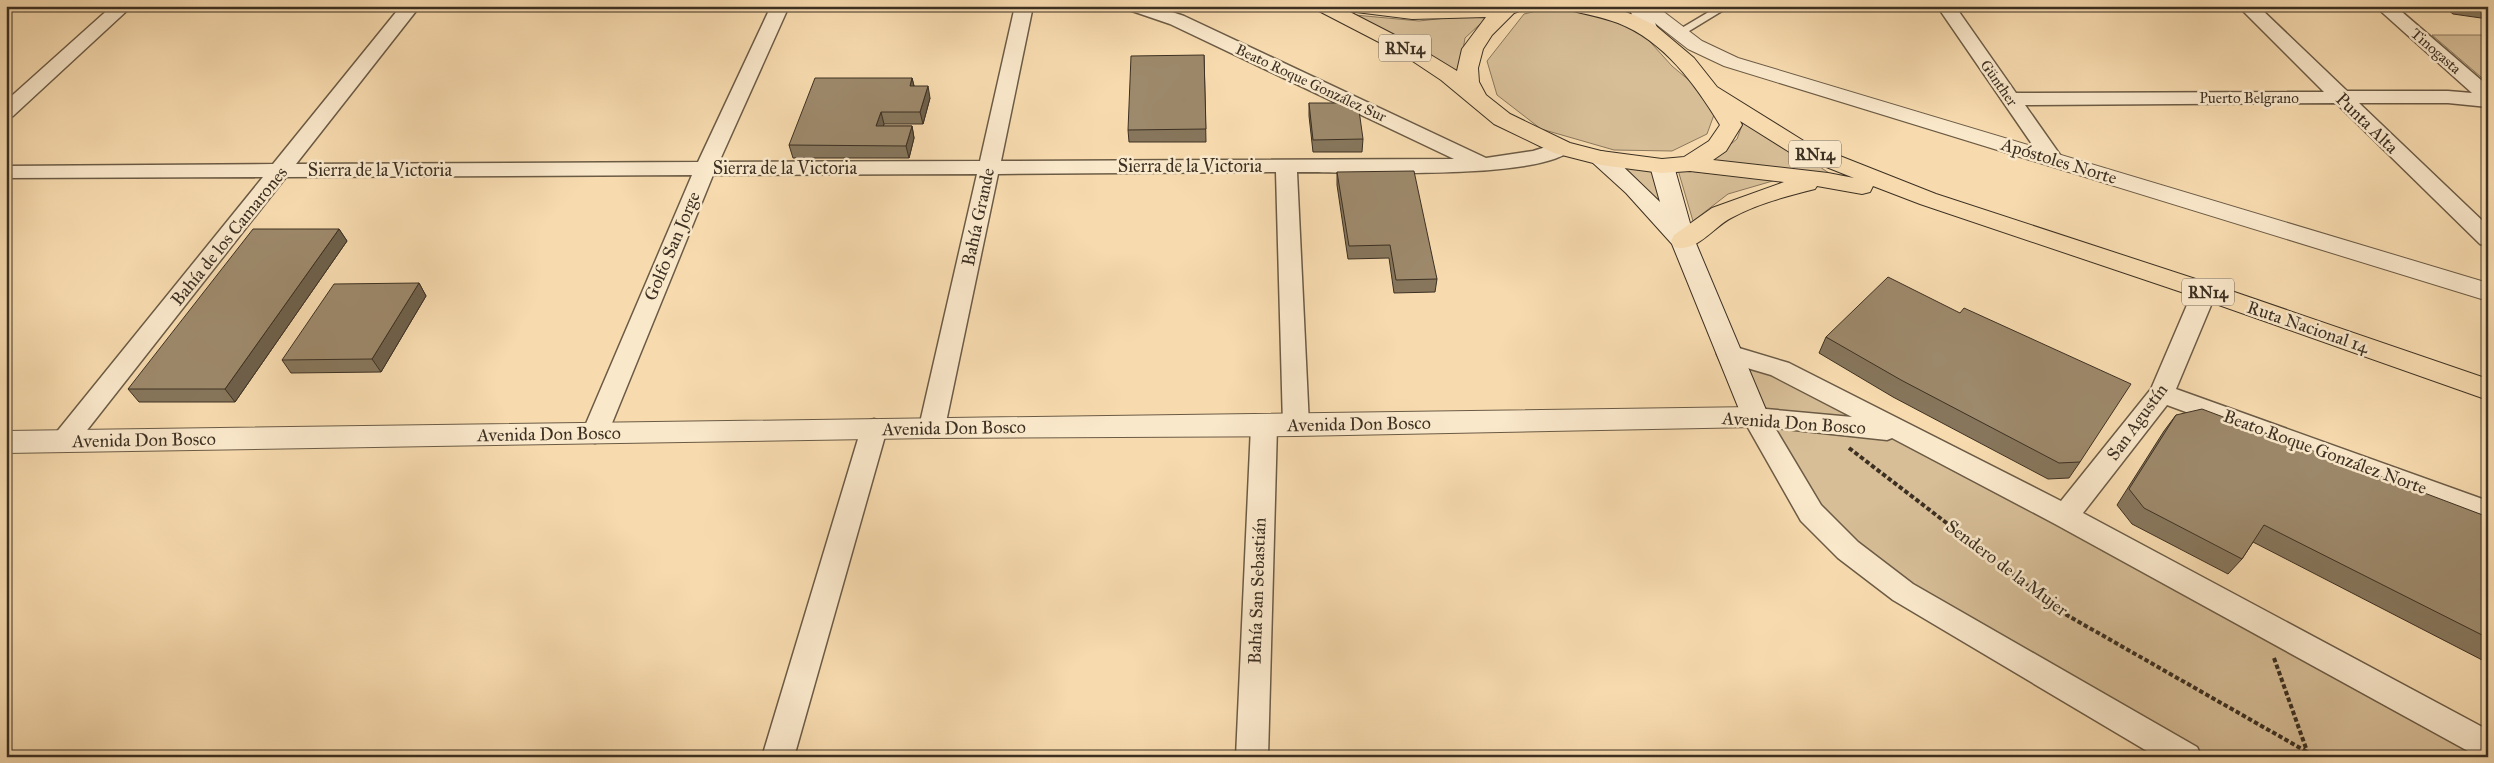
<svg xmlns="http://www.w3.org/2000/svg" width="2494" height="763" font-family="'IM FELL Great Primer',serif">
	<style>
		.green { fill: #d7be97; stroke: #8a775c }
		.lines { fill: none; stroke-linecap: round; stroke-linejoin: round }
		.service-casing { stroke: #6b5b45; stroke-width: 3 }
		.minor-casing { stroke: #6b5b45; stroke-width: 3 }
		.tertiary-casing { stroke: #6b5b45; stroke-width: 2 }
		.secondary-casing { stroke: #3c3022; stroke-width: 2 }
		.trunk-casing { stroke: #3c3022; stroke-width: 2 }
		.path { stroke: #3c3022; stroke-width: 4; stroke-dasharray: 4.5 2.5; stroke-linecap: butt }
		.service { fill: #fae8cb; fill-rule: evenodd }
		.minor { fill: #fae8cb; fill-rule: evenodd }
		.tertiary { fill: #fae8cb; fill-rule: evenodd }
		.secondary { fill: #fae8cb; fill-rule: evenodd }
		.trunk { fill: #f7dbaf; fill-rule: evenodd }
		.wall { fill: #87765c; stroke: #3c3022 }
		.shaded-wall { fill: #6e604b; stroke: #3c3022 }
		.building { fill: #9d896b; stroke: #3c3022 }
		.labels { text-anchor: middle; stroke-width: 5; stroke-linejoin: round; paint-order: stroke }
		.far-street-label { font-size: 15px; fill: #3c3022; stroke: #fae8cb }
		.shield { fill: #fae8cb; stroke: #756755; stroke-width: 1 }
		.shield-label { font-size: 16px; font-weight: bold; fill: #3c3022 }
		.street-label { font-size: 18px; fill: #3c3022; stroke: #fae8cb }
	</style>
	<rect width="100%" height="100%" fill="#f7dbaf"/>
	<filter id="stains"><feTurbulence type="fractalNoise" baseFrequency=".004" numOctaves="4"/><feColorMatrix values="0 0 0 0 .2 0 0 0 0 .09 0 0 0 0 .02 0 0 0 .5 -.17"/></filter>
	<radialGradient id="worn" r=".72"><stop offset=".6" stop-color="#630" stop-opacity="0"/><stop offset="1" stop-color="#630" stop-opacity=".3"/></radialGradient>
	<path class="green" d="M1549,8L1592,10L1643,34L1672,66L1703,92L1715,112L1707,134L1672,151L1614,150L1541,129L1497,95L1487,61L1524,14Z
		M1492,13L1465,38L1459,73L1355,15L1419,21Z
		M2432,35H2488V83Z
		M1745,117L1838,179L1710,161L1737,139Z
		M1621,167L1656,170L1668,213Z
		M1678,170L1776,180L1728,194L1693,221Z
		M1729,354L1780,369L2488,757H2186L1848,550Z"/>
	<g class="lines">
		<g class="service-casing">
			<path id="service" d="M1709,6H1718L1722,11L1681,36H1675V32L1712,10Z"/>
		</g>
		<g class="minor-casing">
			<path id="minor" d="M112,6H132L13,116L6,118V101Z
				M401,6H420L296,164L698,162L771,6H789L719,162L980,161L1015,6H1033L1001,161L1454,159L1170,24L1129,10L1126,6H1154L1184,16L1486,158L1533,151L1562,142L1569,144L1572,148C1550,181 1342,172 1297,172L1309,425L1305,432L1296,435L1287,432L1283,425L1276,172L998,174L945,427L941,434L932,437L923,434L919,427L977,174L713,175L608,433L604,440L595,443L586,440L582,433L692,175L286,177L73,448L64,451L55,448L51,441L55,434L263,177L6,178V166L273,164Z
				M1937,6H1955L2016,93L2324,92L2238,6H2258L2347,91H2448L2472,93L2375,6H2395L2488,86V107L2448,103H2359L2488,226V246L2480,244L2336,103L2025,105L2063,159L2059,163L2052,165L2045,163Z
				M2205,283L2213,285L2217,291L2176,389L2488,501V523L2167,405L2083,513L2488,730V757L2477,756L2055,524L1892,438L1887,440L1775,428L1821,505L1858,542L1913,584L2197,747L2202,757H2157L1893,600L1838,558L1801,521L1742,417L1746,410L1755,408L1852,417L1771,375L1720,360L1717,354L1720,348L1729,345L1789,363L2061,501L2151,389L2193,291L2197,285Z
				M1264,416L1273,419L1277,426L1268,757H1236L1251,426L1255,419Z
				M874,419L883,422L887,429L794,757H762L861,429L865,422Z"/>
		</g>
		<g class="tertiary-casing">
			<path id="tertiary" d="M1633,6H1656L1702,41L1738,58L2488,283V301L1724,66L1688,49Z
				M1755,407L1765,410L1769,417L1765,424L1755,427L1296,436L932,438L6,453V431Z"/>
		</g>
		<g class="secondary-casing">
			<path id="secondary" d="M1628,6H1648L1658,30L1655,34L1648,36L1641,34Z
				M1601,151L1609,153L1660,202L1650,166L1654,161L1662,159L1670,161L1674,166L1695,241L1769,417L1765,424L1755,427L1745,424L1672,244L1626,193L1593,163L1589,158L1593,153Z"/>
		</g>
		<g class="trunk-casing">
			<path id="trunk" d="M1314,6H1340L1346,10L1344,6H1525L1522,10L1514,13L1492,35L1483,49L1478,68L1479,82L1486,95L1510,114L1570,143L1601,151L1662,159L1684,157L1709,141L1720,125C1695,84 1664,41 1618,23C1602,17 1585,14 1569,10L1566,6H1608L1634,15L1656,26L1694,58L1717,87L1807,143L1936,194L2214,285L2488,379V400L2196,297L1920,204L1873,186L1870,192L1862,194L1817,186L1815,189C1787,196 1757,204 1731,218C1712,228 1697,253 1674,247L1671,241L1674,235L1712,208L1784,182L1690,171L1662,173L1601,165L1554,153L1494,124L1441,80L1402,54L1317,10ZM1348,11L1412,19L1486,17L1462,49L1457,71L1416,46ZM1740,121L1791,153L1854,178L1828,173L1713,160L1726,151L1742,125Z"/>
		</g>
		<path class="path" d="M1849,448L2065,614L2316,757
			M2274,658L2307,751"/>
		<use href="#service" class="service"/>
		<use href="#minor" class="minor"/>
		<use href="#tertiary" class="tertiary"/>
		<use href="#secondary" class="secondary"/>
		<use href="#trunk" class="trunk"/>
	</g>
	<path class="wall" d="M2443,6H2488V19L2453,14Z
		M1204,55L1206,142H1129L1128,130Z
		M912,78L914,86L930,98L923,124H884L883,126H912L914,138L909,158H793L789,145Z
		M1309,103L1363,139L1362,152H1313L1309,116Z
		M1337,172L1437,279L1435,292L1394,293L1389,258L1348,259L1337,185Z
		M339,229L347,241L235,402H139L128,389Z
		M419,283L426,296L381,372L291,373L282,360Z
		M1826,337L2080,462L2069,478L2048,479L1893,397L1819,353Z
		M2176,415L2488,517V663L2253,542L2242,559L2228,574L2132,524L2117,505L2164,431Z"/>
	<path class="shaded-wall" d="M912,78L915,90L910,86Z
		M928,86L930,98L923,124L920,112Z
		M881,112L884,124L879,138L876,126Z
		M912,126L914,138L909,158L906,146Z
		M339,229L347,241L235,402L225,389Z
		M419,283L426,296L381,372L372,359Z"/>
	<path class="building" d="M1204,55L1206,129L1128,130L1131,56Z
		M815,78H912L910,86H928L920,112H881L876,126H912L906,146L789,145Z
		M1309,103H1358L1363,139L1313,140Z
		M1414,171L1437,279L1396,280L1390,245L1349,246L1337,172Z
		M253,229H339L225,389H128Z
		M1888,277L1960,313L1964,308L2131,384L2080,462L2059,463L1901,380L1826,337Z
		M419,283L372,359L282,360L334,284Z
		M2202,409L2488,517V638L2264,525L2242,559L2144,508L2129,489L2176,415Z"/>
	<g class="labels">
		<g class="far-street-label">
			<text transform="translate(2436 51) rotate(41)" y="5">Tinogasta</text>
			<text transform="translate(1311 83) rotate(25)" y="5">Beato Roque González Sur</text>
			<text transform="translate(1999 83) rotate(55)" y="5">Günther</text>
			<text x="2249" y="103">Puerto Belgrano</text>
		</g>
		<g class="shield">
			<rect x="1379" y="34.5" width="52" height="27" rx="4"/>
			<rect x="1789" y="140.5" width="52" height="27" rx="4"/>
			<rect x="2182" y="278.5" width="52" height="27" rx="4"/>
		</g>
		<g class="shield-label">
			<text x="1405" y="54">RN14</text>
			<text x="1815" y="160">RN14</text>
			<text x="2208" y="298">RN14</text>
		</g>
		<g class="street-label">
			<text transform="translate(2367 123) rotate(44)" y="6">Punta Alta</text>
			<text transform="translate(2059 161) rotate(17)" y="6">Apóstoles Norte</text>
			<text x="1190" y="172">Sierra de la Victoria</text>
			<text x="785" y="174">Sierra de la Victoria</text>
			<text x="380" y="176">Sierra de la Victoria</text>
			<text transform="translate(978 217) rotate(-78)" y="6">Bahía Grande</text>
			<text transform="translate(229 236) rotate(-51)" y="6">Bahía de los Camarones</text>
			<text transform="translate(672 246) rotate(-67)" y="6">Golfo San Jorge</text>
			<text transform="translate(2308 327) rotate(19)" y="6">Ruta Nacional 14</text>
			<text transform="translate(2137 422) rotate(-54)" y="6">San Agustín</text>
			<text transform="translate(1794 423) rotate(4)" y="6">Avenida Don Bosco</text>
			<text transform="translate(1359 424) rotate(-1)" y="6">Avenida Don Bosco</text>
			<text transform="translate(954 428) rotate(-1)" y="6">Avenida Don Bosco</text>
			<text transform="translate(549 434) rotate(-1)" y="6">Avenida Don Bosco</text>
			<text transform="translate(144 440) rotate(-1)" y="6">Avenida Don Bosco</text>
			<text transform="translate(2325 452) rotate(20)" y="6">Beato Roque González Norte</text>
			<text transform="translate(2007 568) rotate(37)" y="6">Sendero de la Mujer</text>
			<text transform="translate(1257 591) rotate(-88)" y="6">Bahía San Sebastián</text>
		</g>
	</g>
	<rect width="2494" height="763" fill="none" stroke="#f7dbaf" stroke-width="25"/>
	<rect x="8" y="8" width="2479" height="748" fill="none" stroke="#3c3022" stroke-width="2.5"/>
	<rect x="12" y="12" width="2469" height="738" fill="none" stroke="#3c3022"/>
	<rect width="100%" height="100%" filter="url(#stains)"/>
	<rect width="100%" height="100%" fill="url(#worn)"/>
</svg>
